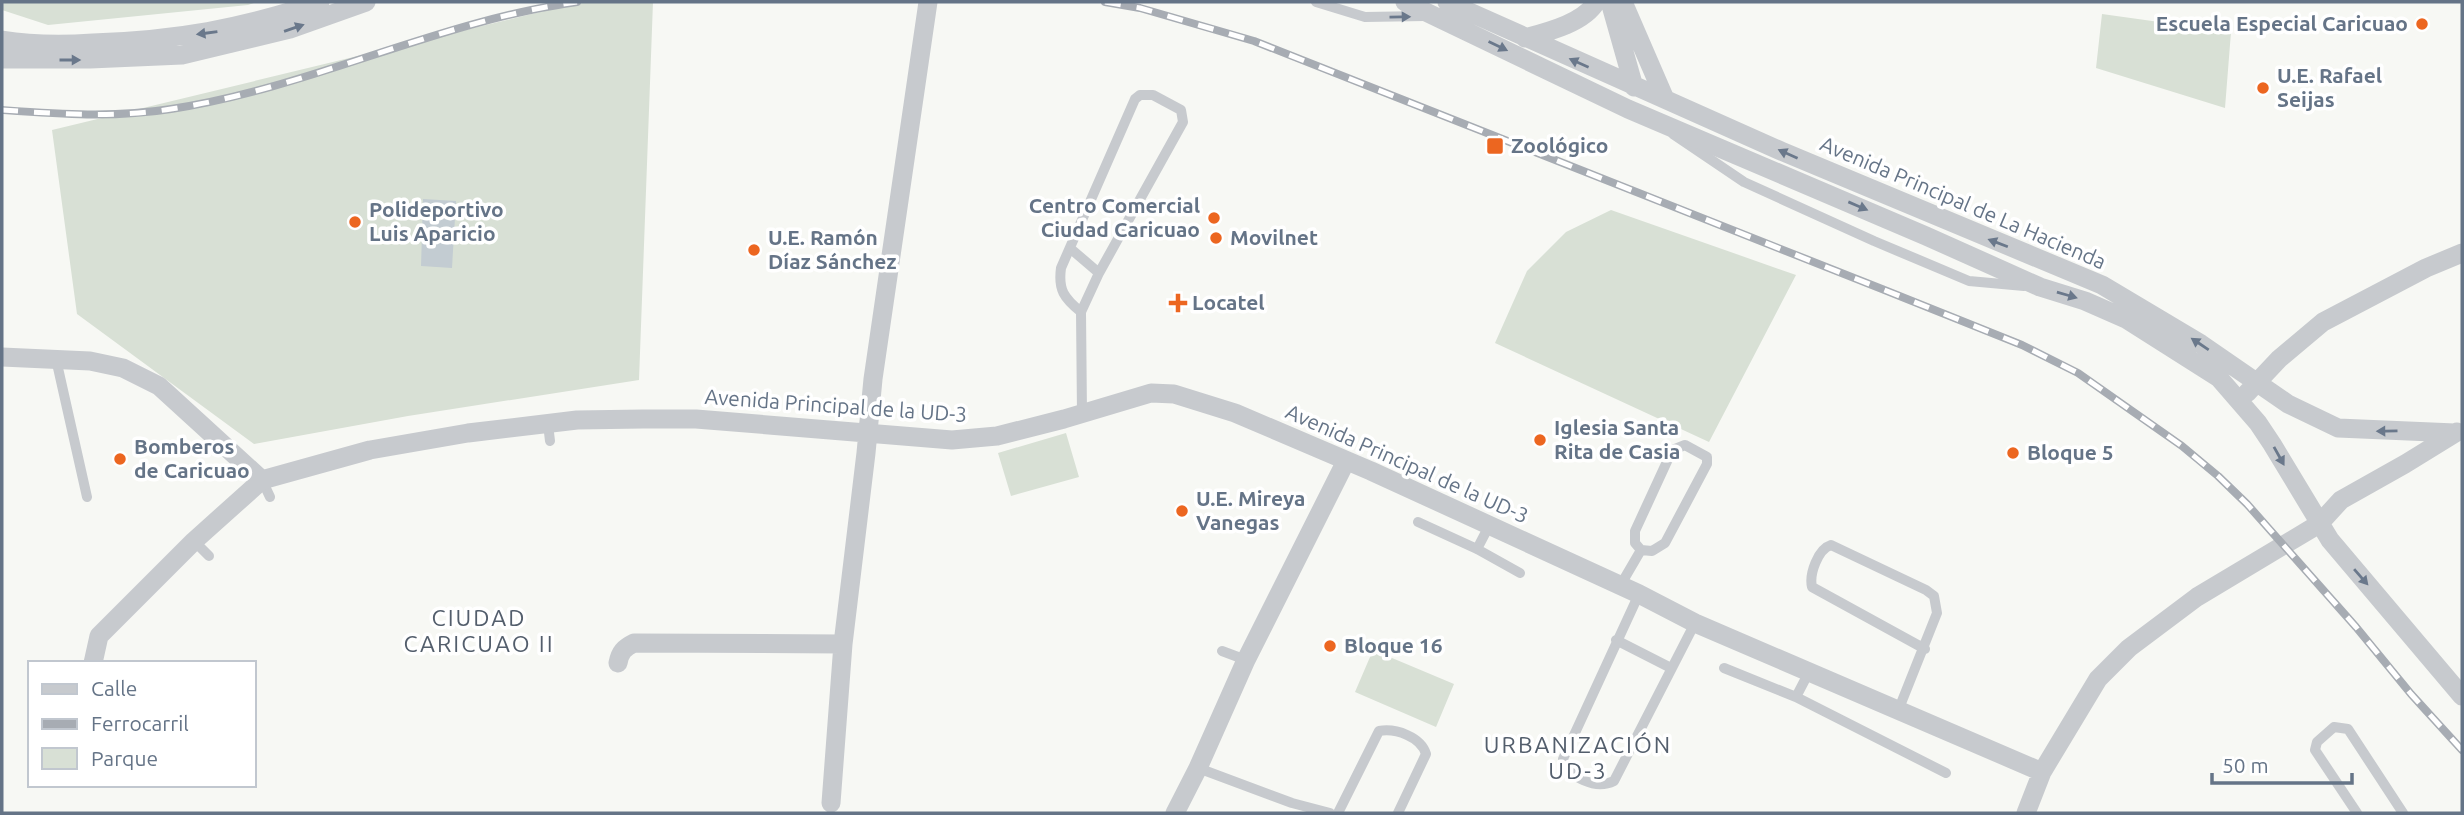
<svg xmlns="http://www.w3.org/2000/svg" width="2464" height="815" font-family="Ubuntu,sans-serif">
	<style>
		.green { fill: #d8e0d5 }
		.water { fill: #c3ccd2 }
		.lines { fill: none; stroke-linecap: round; stroke-linejoin: round }
		.service { stroke: #c7cace; stroke-width: 10 }
		.minor { stroke: #c7cace; stroke-width: 19 }
		.rail-casing { stroke: #a7acb3; stroke-width: 8 }
		.rail { stroke: #fff; stroke-width: 5; stroke-dasharray: 16; stroke-linecap: butt }
		.oneway { fill: #6a788b }
		.poi-dot { fill: #ec6620; stroke: #fff; stroke-width: 2.5 }
		.labels { text-anchor: middle; stroke-width: 7; stroke-linejoin: round; paint-order: stroke }
		.poi-label { font-size: 21px; font-weight: bold; fill: #657487; stroke: #fff; text-anchor: start }
		.street-label { font-size: 21px; fill: #657487; stroke: #fff }
		.neighbourhood-label { font-size: 23px; letter-spacing: 2px; fill: #535e6c; stroke: #fff }
	</style>
	<rect width="100%" height="100%" fill="#f7f8f4"/>
	<path class="green" d="M2,2H257L248,5L48,25L2,10Z
		M581,2H653L639,380L408,416L254,444L77,314L52,130Z
		M2102,14L2231,32L2225,108L2096,68Z
		M1611,210L1796,275L1709,442L1495,343L1527,271L1566,232Z
		M1066,433L1079,477L1011,496L998,453Z
		M1373,650L1454,684L1436,727L1355,692Z"/>
	<path class="water" d="M423,199L456,201L452,268L421,266Z"/>
	<g class="lines">
		<path class="service" d="M1316,2L1365,17L1425,16
			M1673,134L1744,182L1874,241L1969,281L2024,286
			M1071,249L1099,273
			M1081,312C1064,298 1058,290 1061,268L1135,99L1140,95H1153L1181,110L1183,122L1099,273L1081,312L1082,414
			M56,359L87,497
			M548,424L550,441
			M1685,445L1707,457V464L1665,543L1652,551L1641,550L1635,543V531L1670,455L1675,449Z
			M262,480L270,497
			M1418,522L1477,549L1520,573
			M194,541L209,556
			M1477,549L1489,526
			M1620,586L1641,550
			M1639,594L1563,759C1569,778 1596,790 1614,781L1695,623
			M1616,640L1671,668
			M1222,651L1246,660
			M1724,668L1796,697L1946,773
			M1796,697L1809,672
			M1898,711L1937,613L1934,596L1926,590L1831,545C1818,549 1809,574 1812,587L1925,649
			M1198,768L1292,803L1330,813
			M1338,813L1379,731C1396,728 1421,737 1426,754L1398,813
			M2357,813L2315,750L2317,742L2334,727L2348,729L2403,813"/>
		<path class="minor" d="M1405,2L1628,109L1926,236L2040,287L2085,301L2126,319L2219,378L2258,423L2272,444L2330,540L2462,696
			M1447,2L1781,151L2102,285L2201,344L2288,404L2338,428L2455,433
			M1610,2L1634,87
			M1623,2L1665,99
			M1525,38C1547,32 1584,23 1596,2
			M2,40C32,45 63,45 93,43C176,40 241,29 320,2
			M2,59H90L182,55L290,29L366,2
			M2,357L90,361L123,368L159,386L262,480
			M2247,393L2279,359L2323,322L2426,268L2462,253
			M93,663L99,636L194,541L262,480L370,450L468,433L577,420L643,419H696L952,440L997,436L1064,419L1151,393L1174,394L1235,413L1371,471L1639,594L1695,623L2042,772
			M618,663C620,652 624,648 634,643L843,644
			M831,803L843,644L866,453L873,379L928,2
			M1175,813L1198,768L1246,660L1346,461
			M2026,813L2042,772L2098,679L2129,648L2197,597L2319,524L2341,500L2405,464L2457,432"/>
		<g class="rail-casing">
			<path id="rail" d="M1105,2L1140,8L1254,41L1882,289L2022,345L2078,373L2182,446L2218,476L2247,504L2356,627L2411,694L2462,750
				M2,110C59,114 114,118 171,109C310,88 438,21 577,2"/>
		</g>
		<use href="#rail" class="rail"/>
	</g>
	<defs><path id="oneway-solid" d="M-6-.8H1V-3.2L6.5 0L1 3.2V.8H-6Z" transform="scale(1.75)"/></defs>
	<g class="oneway">
		<use href="#oneway-solid" transform="translate(1400 17) rotate(-1)"/>
		<use href="#oneway-solid" transform="translate(294 28) rotate(-19)"/>
		<use href="#oneway-solid" transform="translate(207 33) rotate(172)"/>
		<use href="#oneway-solid" transform="translate(1498 46) rotate(26)"/>
		<use href="#oneway-solid" transform="translate(70 60)"/>
		<use href="#oneway-solid" transform="translate(1579 63) rotate(-156)"/>
		<use href="#oneway-solid" transform="translate(1788 154) rotate(-156)"/>
		<use href="#oneway-solid" transform="translate(1858 206) rotate(23)"/>
		<use href="#oneway-solid" transform="translate(1998 243) rotate(-159)"/>
		<use href="#oneway-solid" transform="translate(2067 295) rotate(16)"/>
		<use href="#oneway-solid" transform="translate(2200 344) rotate(-146)"/>
		<use href="#oneway-solid" transform="translate(2387 431) rotate(179)"/>
		<use href="#oneway-solid" transform="translate(2279 456) rotate(61)"/>
		<use href="#oneway-solid" transform="translate(2361 577) rotate(49)"/>
	</g>
	<g class="poi-dot">
		<circle cx="2422" cy="24" r="7"/>
		<circle cx="2263" cy="88" r="7"/>
		<rect x="1486" y="137" width="18" height="18" rx="3.5"/>
		<circle cx="1214" cy="218" r="7"/>
		<circle cx="355" cy="222" r="7"/>
		<circle cx="1216" cy="238" r="7"/>
		<circle cx="754" cy="250" r="7"/>
		<path d="M1174.5 292.5h7v7h7v7h-7v7h-7v-7h-7v-7h7z"/>
		<circle cx="1540" cy="440" r="7"/>
		<circle cx="2013" cy="453" r="7"/>
		<circle cx="120" cy="459" r="7"/>
		<circle cx="1182" cy="511" r="7"/>
		<circle cx="1330" cy="646" r="7"/>
	</g>
	<g class="labels">
		<g class="poi-label">
			<text x="2408" y="31" text-anchor="end">Escuela Especial Caricuao</text>
			<text x="2277" y="83">U.E. Rafael<tspan x="2277" dy="24">Seijas</tspan></text>
			<text x="1511" y="153">Zoológico</text>
			<text x="1200" y="213" text-anchor="end">Centro Comercial<tspan x="1200" dy="24">Ciudad Caricuao</tspan></text>
			<text x="369" y="217">Polideportivo<tspan x="369" dy="24">Luis Aparicio</tspan></text>
			<text x="768" y="245">U.E. Ramón<tspan x="768" dy="24">Díaz Sánchez</tspan></text>
			<text x="1230" y="245">Movilnet</text>
			<text x="1192" y="310">Locatel</text>
			<text x="1554" y="435">Iglesia Santa<tspan x="1554" dy="24">Rita de Casia</tspan></text>
			<text x="134" y="454">Bomberos<tspan x="134" dy="24">de Caricuao</tspan></text>
			<text x="2027" y="460">Bloque 5</text>
			<text x="1196" y="506">U.E. Mireya<tspan x="1196" dy="24">Vanegas</tspan></text>
			<text x="1344" y="653">Bloque 16</text>
		</g>
		<g class="street-label">
			<text transform="translate(1963 203) rotate(23)" y="7">Avenida Principal de La Hacienda</text>
			<text transform="translate(836 406) rotate(4)" y="7">Avenida Principal de la UD-3</text>
			<text transform="translate(1407 464) rotate(24)" y="7">Avenida Principal de la UD-3</text>
		</g>
		<g class="neighbourhood-label">
			<text x="479" y="626">CIUDAD<tspan x="479" dy="26">CARICUAO II</tspan></text>
			<text x="1578" y="753">URBANIZACIÓN<tspan x="1578" dy="26">UD-3</tspan></text>
		</g>
	</g>
	<rect width="2464" height="815" fill="none" stroke="#657487" stroke-width="7"/>
	<rect x="28" y="661" width="228" height="126" fill="#ffffff" stroke="#c1c7cf" stroke-width="2"/>
	<rect x="42" y="684" width="35" height="10" fill="#c7cace" stroke="#c1c7cf" stroke-width="2"/>
	<text x="91" y="696" font-size="21" fill="#657487">Calle</text>
	<rect x="42" y="719" width="35" height="10" fill="#a7acb3" stroke="#c1c7cf" stroke-width="2"/>
	<text x="91" y="731" font-size="21" fill="#657487">Ferrocarril</text>
	<rect x="42" y="748" width="35" height="21" fill="#d8e0d5" stroke="#c1c7cf" stroke-width="2"/>
	<text x="91" y="766" font-size="21" fill="#657487">Parque</text>
	<path d="M2212 773v10h140v-10" fill="none" stroke="#657487" stroke-width="3.5"/>
	<text x="2222" y="773" font-size="21" fill="#657487" stroke="#ffffff" stroke-width="5" paint-order="stroke">50 m</text>
</svg>
